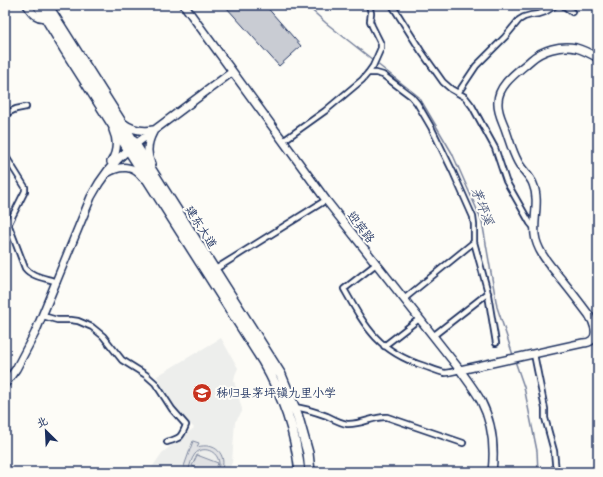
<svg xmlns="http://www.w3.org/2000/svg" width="603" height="477" font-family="'Playpen Sans','LXGW WenKai TC',sans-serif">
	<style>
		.built { fill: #edeeec }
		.green { fill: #e0e1e3; stroke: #7e88a0 }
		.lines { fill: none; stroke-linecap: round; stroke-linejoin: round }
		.stream { stroke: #76819c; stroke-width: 1.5 }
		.building { fill: #c9ccd3; stroke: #1b2f5e }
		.street-casing { stroke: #1b2f5e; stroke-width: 8 }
		.secondary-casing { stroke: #1b2f5e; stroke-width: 10 }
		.highway-casing { stroke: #1b2f5e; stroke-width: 12 }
		.street { stroke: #fdfcf7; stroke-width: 4.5 }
		.secondary { stroke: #fdfcf7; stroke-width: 7 }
		.highway { stroke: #fdfcf7; stroke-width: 9 }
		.labels { text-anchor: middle; stroke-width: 4; stroke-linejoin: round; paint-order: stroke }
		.street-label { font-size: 12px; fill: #1b2f5e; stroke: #fdfcf7 }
		.poi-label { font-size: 12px; fill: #1b2f5e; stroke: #fdfcf7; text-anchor: start }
		.water-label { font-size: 13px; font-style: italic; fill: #49587d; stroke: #fdfcf7 }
	</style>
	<rect width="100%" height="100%" fill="#fdfcf7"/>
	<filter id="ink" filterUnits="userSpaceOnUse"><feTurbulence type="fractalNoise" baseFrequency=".025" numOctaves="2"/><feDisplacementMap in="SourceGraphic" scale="8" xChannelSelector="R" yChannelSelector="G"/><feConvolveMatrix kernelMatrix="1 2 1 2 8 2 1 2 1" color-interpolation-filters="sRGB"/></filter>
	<g filter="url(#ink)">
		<path class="built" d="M221,338L238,368L235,375L234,381L242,409V412L235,422L232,462L228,472H149L162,453L172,445L183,439L187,433L194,428L172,406L157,376Z"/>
		<path class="green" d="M193,441L199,443L197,447C215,442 228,454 221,472H217C218,469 219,466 219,463C218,451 203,445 195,454C191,459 190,466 188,472H182Z
			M197,455L218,463L215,472H208L192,466Z"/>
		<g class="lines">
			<path class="stream" d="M306,5L326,23L373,60
				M376,63L419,97L452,153L482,221L497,307L513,355
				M515,361L524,387L537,451L538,472"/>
		</g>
		<path class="building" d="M229,5H265L301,46L279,66L226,7Z"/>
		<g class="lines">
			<g class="street-casing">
				<path id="street" d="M392,5L421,51L443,82L451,89L465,97L472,106L495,148L506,181L530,223L535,229
					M563,5L572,12
					M368,73H376L383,75L411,96L417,103L431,127L453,172L473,217L474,225V242L487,289L496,343
					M458,93L476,66L505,37L519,20L524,17L531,15L539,14L545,12L556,5
					M5,114L16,109L26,107
					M283,141L325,111L362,80L368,73L373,66L381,48V44L372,26L370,21L371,13L369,5
					M5,155L25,187V191L9,223V226L25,268C32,277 46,278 57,282
					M376,264L344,289C366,328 378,351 424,366C430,368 439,372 445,373C449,373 455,371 460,370
					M214,270L326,200
					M404,299L474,242
					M43,316L57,320H71L78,321L92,327L103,336L122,360L146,375L155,383L161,392L172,409L186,425C181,438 180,438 167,442
					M433,336L488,293
					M384,346L419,319
					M534,354L545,409V418L554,451L556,472
					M294,407C305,408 316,412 327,416C333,419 340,423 347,424C361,425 374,416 387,417L463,443"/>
			</g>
			<g class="secondary-casing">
				<path id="secondary" d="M27,5C32,13 38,21 49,16
					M184,5L326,200L460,370C467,380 475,390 481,401C493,424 495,447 492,472
					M123,123C132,130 141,132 153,130
					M111,162C118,151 118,141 113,130
					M151,164C146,153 147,143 153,132
					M107,173C120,165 134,165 143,178
					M460,370L583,343C586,343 590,342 592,340C599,334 593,321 589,315C580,303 571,291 561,279C551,266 537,252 535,235C533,219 540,200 533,184C530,176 522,170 518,162C512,151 509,139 505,128C502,120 497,111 498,102C498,84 519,71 531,60C542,50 560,45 576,48C584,50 591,54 598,58
					M5,384L16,369L35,333L91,197C101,178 113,162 129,149L232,72"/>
			</g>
			<g class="highway-casing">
				<path id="highway" d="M38,5L64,48L263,361C284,398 295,430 300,472
					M47,5L281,375L297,414L308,453L310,472"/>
			</g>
			<use href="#street" class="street"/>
			<use href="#secondary" class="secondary"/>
			<use href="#highway" class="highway"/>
		</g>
	</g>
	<defs>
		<g id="school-disc" transform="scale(1)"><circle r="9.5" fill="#c8321e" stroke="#fdfcf7"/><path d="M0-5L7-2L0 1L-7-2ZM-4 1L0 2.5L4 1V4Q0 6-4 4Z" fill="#fff"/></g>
	</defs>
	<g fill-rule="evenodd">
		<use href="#school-disc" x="202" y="393"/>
	</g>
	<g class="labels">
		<g class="street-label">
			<text transform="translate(201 227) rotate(58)" y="4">建东大道</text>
			<text transform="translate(361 227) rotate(52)" y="4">迎宾路</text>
		</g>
		<g class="poi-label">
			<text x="216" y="397">秭归县茅坪镇九里小学</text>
		</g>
		<g class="water-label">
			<text transform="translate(483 206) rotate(69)" y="5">茅坪溪</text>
		</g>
	</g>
	<rect width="603" height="477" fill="none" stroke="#fdfcf7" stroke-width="20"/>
	<rect x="10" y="10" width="583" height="457" fill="none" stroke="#1b2f5e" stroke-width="1.5" filter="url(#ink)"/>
	<g transform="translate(46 431) rotate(336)" stroke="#fdfcf7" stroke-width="3" paint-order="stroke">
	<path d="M0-3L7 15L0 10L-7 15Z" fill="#1b2f5e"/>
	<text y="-6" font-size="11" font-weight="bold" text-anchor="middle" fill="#1b2f5e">北</text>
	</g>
</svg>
